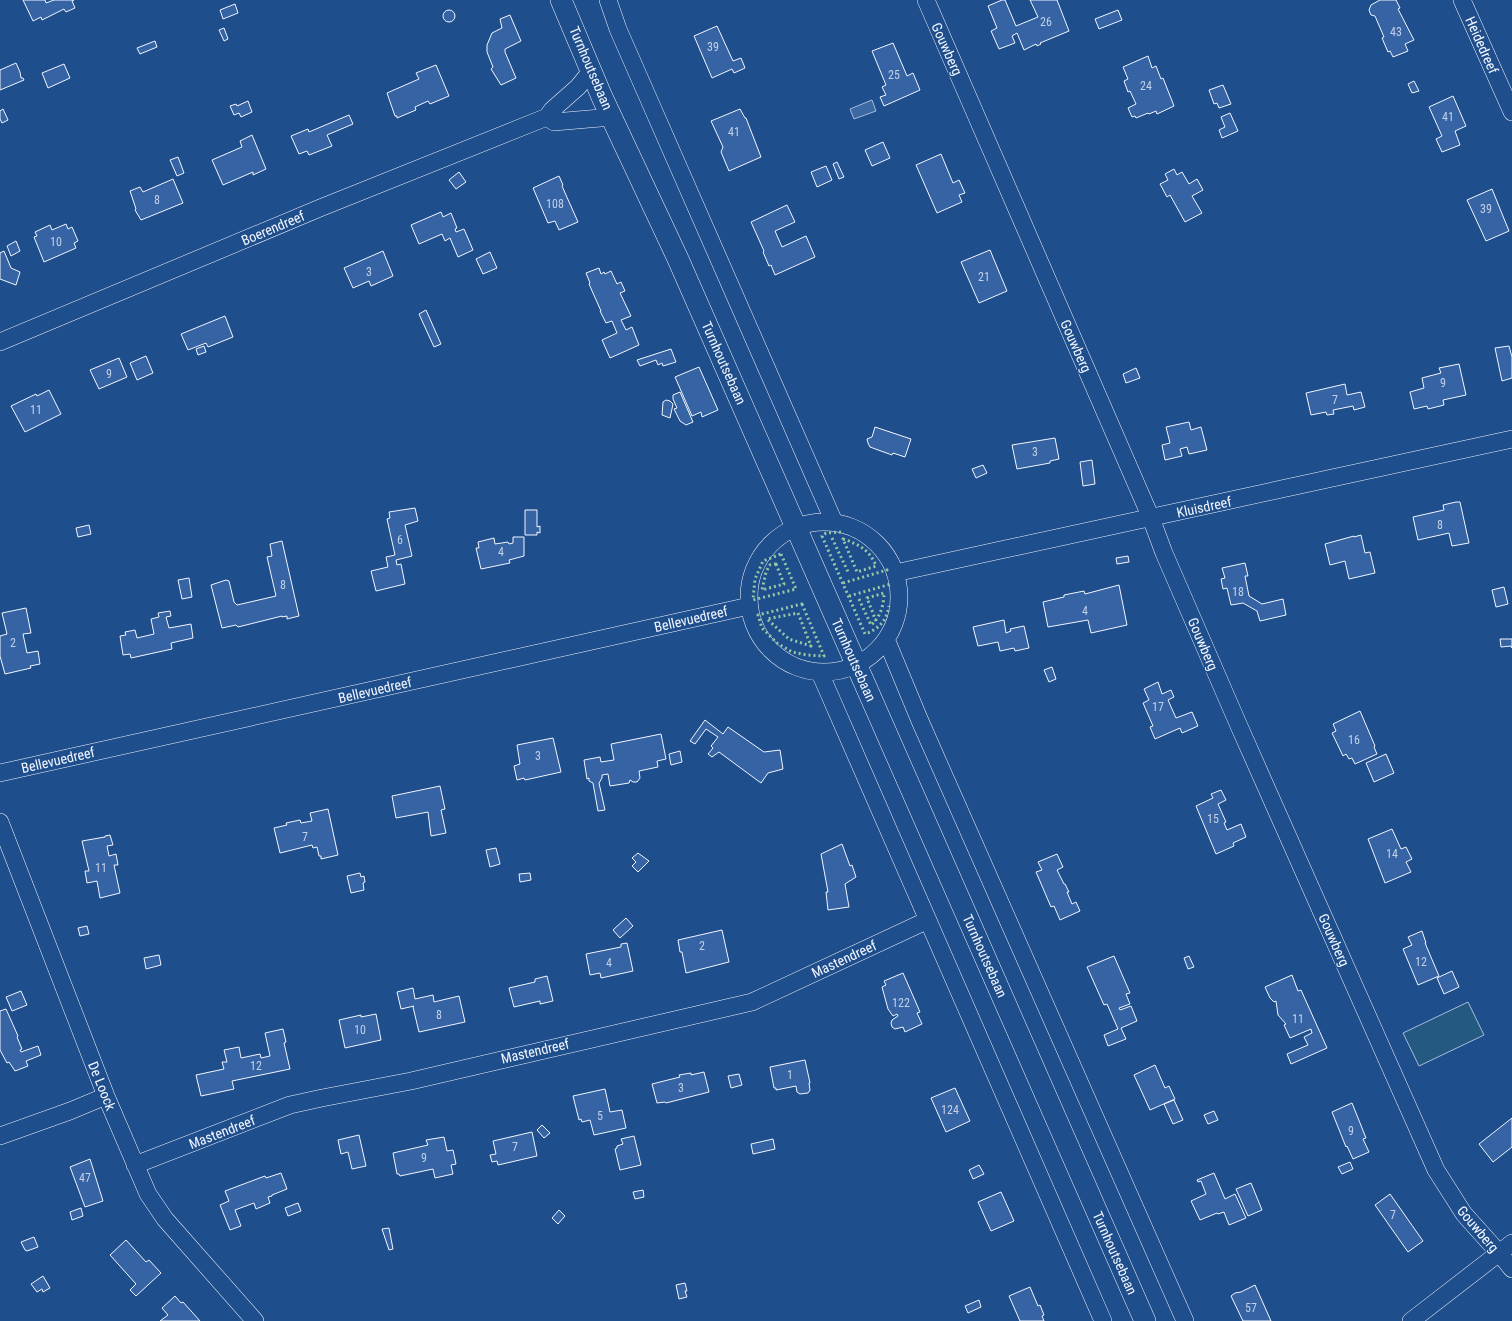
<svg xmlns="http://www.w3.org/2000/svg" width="1512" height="1321" font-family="'Roboto Condensed',sans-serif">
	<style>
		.green { fill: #245a82; stroke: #a8bbd7 }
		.water { fill: #3b69a3; stroke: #a8bbd7 }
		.building { fill: #3563a3; stroke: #f2f6ff }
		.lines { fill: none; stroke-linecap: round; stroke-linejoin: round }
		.minor-casing { stroke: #f2f6ff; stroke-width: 18 }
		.major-casing { stroke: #f2f6ff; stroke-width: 22 }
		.minor { stroke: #1f4e8c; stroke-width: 17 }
		.major { stroke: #1f4e8c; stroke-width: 21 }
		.hedge { stroke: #97c8a6; stroke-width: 3; stroke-dasharray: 2 3; stroke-linecap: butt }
		.labels { text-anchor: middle; stroke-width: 3; stroke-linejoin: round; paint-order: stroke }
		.number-label { font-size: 12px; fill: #c3d1e8 }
		.street-label { font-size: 14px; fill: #f2f6ff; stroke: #1f4e8c }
	</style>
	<rect width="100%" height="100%" fill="#1f4e8c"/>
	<path class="green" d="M1468,1002L1484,1035L1419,1066L1403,1033Z"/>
	<path class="water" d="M872,100L876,111L854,119L850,109Z"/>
	<path class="building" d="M23,0H45L46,3L54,0H74L72,1L75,8L66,12L64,9L42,20L41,17L33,21Z
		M1002,0H1005L1016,26L1038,17L1030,0H1057L1069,31L1040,43L1041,44L1037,46L1036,44L1024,50L1017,33L1012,36L1015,43L999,49L991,31L997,28L988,6Z
		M1380,0H1396L1400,8L1398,9L1414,40L1405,44L1408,51L1393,57L1390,51L1388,52L1382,38L1384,37L1375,16L1371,15L1369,10L1371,5Z
		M235,4L238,13L223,19L220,10Z
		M443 16a6 6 0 1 1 12 0a6 6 0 1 1-12 0Z
		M1118,10L1122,20L1099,29L1095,19Z
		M510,15L521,41L505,49V52L516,78L501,85L491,69L493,67L487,52V45L492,33L502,28L500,19Z
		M717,26L733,61L741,58L745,68L734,73L732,69L712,78L694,36Z
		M224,28L228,39L224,41L219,30Z
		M155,41L157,47L140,54L137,48Z
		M893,43L907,76L913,73L920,90L884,106L880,97L886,95L882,87L886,85L872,51Z
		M1148,56L1152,68L1156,66L1161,79L1163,78L1174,106L1157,114L1156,111L1149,114L1148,113L1136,118L1135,116L1132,117L1128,108L1136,104L1130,91L1128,92L1124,81L1128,79L1123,67Z
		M16,63L20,72L21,78H23L24,80L0,90V70Z
		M64,64L70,78L48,88L42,73Z
		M436,65L449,96L430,104L428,101L415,107L416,110L397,118V116H395L387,93L419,79L416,73Z
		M1414,81L1419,91L1412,93L1408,84Z
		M1223,85L1231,104L1219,108L1217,103L1214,104L1209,90Z
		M1453,96L1466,126L1455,131L1460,145L1442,152L1436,139L1442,136L1429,107Z
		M248,101L252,112L241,117L239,113L234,115L230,106L236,104L237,106Z
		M3,109L8,120L2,123L0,119V111Z
		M740,109L745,118H746L761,157L729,171L721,152L723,147L711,121Z
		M1230,113L1238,131L1222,138L1219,130L1225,127L1221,117Z
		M349,115L353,124L327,135L332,146L309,155L307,151L299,154L291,136L308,129L309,132Z
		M252,135L266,169L253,175V172L223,185L212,160L242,147L240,141Z
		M883,142L890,158L872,166L865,150Z
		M941,154L953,183L959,180L965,193L959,195L962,202L937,213L916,165Z
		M178,157L184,173L177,176L170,160Z
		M837,162L844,177L839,179L833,164Z
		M826,166L832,180L817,187L811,172Z
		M1174,169L1177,175L1182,172L1189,184L1197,179L1203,190L1192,196L1202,213L1185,222L1170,195L1167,197L1160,184L1168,180L1165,174Z
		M459,172L466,182L456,189L449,180Z
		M559,176L563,185L562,186L578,222L559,230L555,221L548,223L533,188Z
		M173,179L183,203L141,220L135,210L136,209L130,191L140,187L143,192Z
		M1492,189L1509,231L1486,241L1467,200Z
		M787,205L795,222L775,231L782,247L806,236L815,257L775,275L771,265L769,266L763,252L764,251L751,222Z
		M441,212L443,217L451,213L457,228L455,229L456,232L464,229L473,250L458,257L450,238L445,241L442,234L419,244L411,225Z
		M66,224L68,229L72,227L78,241L74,243L76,248L44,262L34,237L37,236L35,232L50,225L52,230Z
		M16,241L20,251L11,256L7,246Z
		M990,250L1007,291L979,303L961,262Z
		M4,251L11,268L20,272L16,285L0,279V253Z
		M383,251L393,276L371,286L369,281L353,288L344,268Z
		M490,252L497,268L483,274L476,259Z
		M599,268L601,274L604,272L605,274L611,271L617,284L621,282L625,291L620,293L631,316L621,320L626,330L632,327L639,345L610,358L602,340L617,333L612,321L606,323L600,311H601L589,284L590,283L586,273Z
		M426,310L441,344L434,347L419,314Z
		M225,316L233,337L208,347L206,343L188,350L181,334Z
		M204,346L206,352L198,355L196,349Z
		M1509,346L1512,357V378L1502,381L1495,348Z
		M671,349L676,362L663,366L662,363L658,365L656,360L640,366L637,360Z
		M146,356L153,373L137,380L130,363Z
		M119,358L127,377L99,389L90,370Z
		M1459,364L1466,395L1443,400L1444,405L1428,409L1427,406L1414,409L1410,392L1424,388L1422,378L1441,373L1439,368Z
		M699,367L718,410L702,417L701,412L692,416L675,377Z
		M1136,368L1140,378L1126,383L1123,374Z
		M1345,384L1347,395L1361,392L1365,407L1354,410L1353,406L1333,410L1334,414L1327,415L1326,412L1311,415L1306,393Z
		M49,390L61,414L25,432L11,406L36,394L37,396Z
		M680,392L693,422L686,425L680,421L674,409L677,408L673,399V395Z
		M666,400L670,401L673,404L670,418L662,415L663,402Z
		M1189,422L1191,430L1201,427L1207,450L1189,454L1187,447L1180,449L1182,456L1165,460L1162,445L1170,443L1166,427Z
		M875,427L911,439L905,457L893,453L892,455L870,447L868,443L867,439L872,437Z
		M1055,438L1059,459L1050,461V463L1017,469L1012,445Z
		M1092,460L1095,484L1083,486L1080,462Z
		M983,465L987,473L976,478L972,469Z
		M1456,502H1460L1469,543L1452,546L1449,533L1418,540L1413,517L1444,510L1443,505Z
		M415,508L418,521L405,525L412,556L396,560L397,565L401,564L405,584L376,591L371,571L388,567L386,557L395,555L387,519L390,518L389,512Z
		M525,510H537V527L540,526V533L537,532V535H525Z
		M89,525L91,534L78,537L76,528Z
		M1361,535L1365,553L1370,552L1375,573L1349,579L1345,561L1330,565L1325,544L1354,536V537Z
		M513,537H524V556L509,560L510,563L481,569L476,548H479L478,542L494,538L495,544L508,542L509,544L513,543Z
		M282,541L299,616L287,619V616L282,617V616L238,627L236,625L222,628L211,585L226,580L229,581L234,602L237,605L276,596L267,557L272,556L270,544Z
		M1128,556L1129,562L1117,564L1116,558Z
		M1245,563L1248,576H1245L1249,596L1262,604L1283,599L1286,615L1260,621L1257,611L1243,603L1231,605L1227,588L1223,589L1221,579L1225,578L1222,568Z
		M189,578L192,597L182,599L178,580Z
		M1119,585L1127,625L1091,633L1088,620L1048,627L1043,602L1064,597V595L1084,591L1085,594Z
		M1504,587L1508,604L1496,607L1492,590Z
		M26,608L31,633L23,634L27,653L38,651L40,664L30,666L31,668L5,674L0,656V636L7,634L2,613Z
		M170,611L171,616L166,617L169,628L191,624L193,638L171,643L172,649L131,658L130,654L123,655L120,636L126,635L125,632L135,630L137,638L154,634L151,619L159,617L158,613Z
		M1004,620L1006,633L1011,631L1010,629L1024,626L1029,648L1015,651L1014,648L1000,651L998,642L978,646L973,627Z
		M1500,639H1512V648L1511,646L1501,647Z
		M1052,667L1056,679L1049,682L1044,670Z
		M1158,682L1162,694L1171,690L1174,697L1168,700L1176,718L1192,712L1198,726L1182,733L1180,728L1155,739L1150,727L1153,726L1143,703L1149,700L1144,689Z
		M1360,711L1375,746L1374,747L1377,754L1355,764L1352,758L1349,759L1346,754L1343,756L1332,733L1336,731L1333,724Z
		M705,720L723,734L728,727L764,752L780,750L783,769L768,773L761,783L719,752L712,757L708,754L713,748L711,746L718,737L706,729L695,744L690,741Z
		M661,734L666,759L657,761L658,767L639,771L640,778L637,782H633L630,780L629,783L610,786L608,774L602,775V778L599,783L605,810L598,811L593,783L589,781V778L587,779L584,760L600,757L601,762L614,760L611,744Z
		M553,738L561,772L525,780L524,778L517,780L514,766L520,764L517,745Z
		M680,751L682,762L671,765L669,754Z
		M1386,754L1394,773L1374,782L1366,763Z
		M440,786L445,809L441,810L446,833L431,836L428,812L396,818L392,796Z
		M1221,790L1226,800L1218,804L1226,822L1224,823L1227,830L1241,824L1246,837L1233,843L1234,846L1216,854L1196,806L1213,798L1211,794Z
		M328,809L338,855L321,859V856H319L317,847L313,848L312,845L280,853L274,828L287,825L286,823L300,820L301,823L312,821L310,813Z
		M1392,829L1401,849L1406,847L1412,859L1406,862L1411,872L1385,883L1368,839Z
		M110,835L113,845L107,846L109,856L116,854L118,865H114L120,893L100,898L97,881L87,883L85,871H89L82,841L105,837V836Z
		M842,844L850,866L852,865L856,877L845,884L849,907L828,910L826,892H828L821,854Z
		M496,848L500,864L490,867L486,850Z
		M638,853L649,861L638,872L632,866L636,862L632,858Z
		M1057,854L1063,867L1057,870L1064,884H1065L1069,892H1067L1072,904L1076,902L1080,911L1060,920L1054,906L1051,907L1036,872L1042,870L1038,862Z
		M360,873L361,877L364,876L365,882L363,883L364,890L351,893L347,876Z
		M530,873L531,880L520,882L519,874Z
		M626,918L633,926L620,938L613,930Z
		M87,926L89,934L80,936L78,928Z
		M722,930L729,962L686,973L682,952H680L678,940Z
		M1422,931L1426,943H1425L1439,976L1418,985L1403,949L1412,945L1408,937Z
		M627,943L633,971L601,978L600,973L590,975L586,954L621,947V944Z
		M159,955L161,965L146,969L144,958Z
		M1114,956L1130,993L1126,994L1130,1004L1119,1008L1120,1010L1131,1006L1137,1021L1121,1028L1126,1039L1108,1046L1104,1035L1118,1029L1107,1004L1104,1005L1087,967Z
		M1189,956L1194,967L1188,969L1184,958Z
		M1452,971L1459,987L1444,994L1437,978Z
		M903,973L920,1012L917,1013L922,1024L905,1032L903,1027L895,1029L892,1027L891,1023L892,1020L898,1016L897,1014L893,1016L888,1009L882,987L886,985L884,981Z
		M1292,975L1298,991L1301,990L1327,1048L1291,1064L1287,1054L1308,1045L1304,1037L1312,1033L1311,1029L1290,1038L1284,1025L1286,1024L1278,1015L1276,1001L1274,1002L1270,998L1265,987Z
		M547,976L553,1001L540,1004V1001L514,1007L509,988L535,982V979Z
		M413,988L415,999L433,995L434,1002L459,996L465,1022L419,1032L413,1007L414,1006L401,1009L397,992Z
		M21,991L27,1005L12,1011L6,997Z
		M6,1009L18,1036L17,1037L22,1049L20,1050L21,1052L38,1046L41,1055L26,1061L28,1066L15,1071L9,1062L7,1063L0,1050V1011Z
		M376,1014L381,1040L345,1048L339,1020L361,1015V1017Z
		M283,1029L286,1042L284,1043L290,1069L232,1081L234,1089L201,1096L196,1075L224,1069L222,1062H227L224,1050L239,1047L241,1058L260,1054L261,1058L270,1056L265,1033Z
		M805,1060L810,1083H809L810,1090L808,1093L800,1094L797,1092L796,1086L776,1090V1088H774L770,1067Z
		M1155,1065L1165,1088L1169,1086L1175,1099L1150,1110L1134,1075Z
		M704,1072L709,1092L666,1103L665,1102L657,1103L652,1084L680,1077L679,1075L691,1073V1075Z
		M739,1074L742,1085L731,1088L728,1076Z
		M955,1088L970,1121L946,1132L931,1098Z
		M605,1089L610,1112L622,1110L626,1128L594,1135L590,1120L582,1122L581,1119L579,1120L573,1096Z
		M1174,1100L1183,1120L1173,1124L1164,1104Z
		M1352,1103L1366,1138L1363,1139L1369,1152L1353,1159L1347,1146L1346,1147L1332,1112Z
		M1214,1111L1218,1120L1208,1124L1204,1115Z
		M1512,1118V1147L1493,1162L1479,1144Z
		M542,1125L550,1133L544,1138L537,1130Z
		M532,1132L537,1156L498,1165L497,1161L492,1162L490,1155L496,1154L493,1141Z
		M359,1135L366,1166L352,1169L348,1152L341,1154L338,1140Z
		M634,1136L641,1165L620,1170L615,1149L617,1148V1146L623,1144L621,1139Z
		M444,1137L447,1151L453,1150L456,1164L451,1165L453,1174L435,1178L433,1169L400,1176L399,1174H397L393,1153L428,1145L426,1140Z
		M773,1139L775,1149L753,1154L751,1144Z
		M90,1159L103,1201L85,1207L70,1167Z
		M1350,1162L1353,1169L1342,1174L1338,1167Z
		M979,1165L984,1174L973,1179L969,1170Z
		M281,1173L287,1189L272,1195V1196L268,1197L270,1203L256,1209L254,1203L235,1210L241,1226L230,1230L220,1205L229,1201L225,1191L265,1176L266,1178Z
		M1214,1173L1225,1199L1235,1194L1246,1218L1229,1225L1224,1212L1218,1214L1217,1213L1200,1220L1191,1201L1206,1194L1201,1181L1198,1182L1197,1180Z
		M1251,1183L1262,1210L1248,1216L1236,1189Z
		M643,1190L644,1197L635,1199L633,1192Z
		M1001,1192L1014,1221L991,1231L978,1202Z
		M1390,1194L1423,1241L1408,1252L1375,1205Z
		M298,1203L301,1211L288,1216L285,1208Z
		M81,1208L83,1216L72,1220L70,1212Z
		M559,1210L565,1216L558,1224L552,1218Z
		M389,1228L393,1249L389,1250L382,1229Z
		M34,1237L38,1247L27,1251L25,1250L21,1242Z
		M126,1240L146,1262L149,1260L161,1273L136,1296L130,1290L136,1284L110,1255Z
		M43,1276L50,1288L43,1292L42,1289L37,1292L31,1284Z
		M685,1283L687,1291H685L687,1297L679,1299L676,1285Z
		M1255,1285L1271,1321H1243L1231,1296L1235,1293L1241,1292Z
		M1030,1287L1038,1306L1040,1305L1044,1315L1042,1316L1044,1321H1020L1009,1296Z
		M175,1296L181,1303L183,1302L200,1321H160L168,1315L162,1308Z
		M979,1300L981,1307L968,1313L965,1306Z"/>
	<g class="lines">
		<g class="minor-casing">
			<path id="minor" d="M608,0L618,29L834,522
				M926,0L1151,518L1164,553L1239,726L1436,1170L1464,1214L1499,1253L1512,1269
				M1462,0L1512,112
				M547,117L554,122L612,117
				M0,342L320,208L547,117L552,110L578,87L591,71
				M749 597a75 75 0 1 1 150 0a75 75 0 1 1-150 0Z
				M895,573L1512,439
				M886,639L920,721L1185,1321
				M820,673L1103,1321
				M0,773L749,606
				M0,822L106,1096L148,1194L165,1219L255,1321
				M0,1136L70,1111L106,1096
				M135,1165L290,1105L322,1098L411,1081L752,1002L928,920
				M1411,1321L1512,1243"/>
		</g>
		<g class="major-casing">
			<path id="major" d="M561,0L602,97L678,259L1145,1321"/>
		</g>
		<use href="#minor" class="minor"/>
		<use href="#major" class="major"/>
		<path class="hedge" d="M841,532L826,533L822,536L865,634C879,629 887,620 889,606
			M832,538L849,574
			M843,539C858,544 870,550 876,566L857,572Z
			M781,554L796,589L753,600L755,579L763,561Z
			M776,564L784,584L762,590L766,572L770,565Z
			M843,583L887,570L886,568
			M849,596L891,584
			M859,599L871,625C880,618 884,605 884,593L867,598L876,621
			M802,604L824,656L807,655L792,652L777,643L762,628L758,615Z
			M798,613L811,646L789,639L767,619Z"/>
	</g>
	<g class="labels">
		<g class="number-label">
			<text x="1046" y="26">26</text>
			<text x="1396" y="36">43</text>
			<text x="713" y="51">39</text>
			<text x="894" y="79">25</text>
			<text x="1146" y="90">24</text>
			<text x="1448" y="121">41</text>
			<text x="734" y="136">41</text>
			<text x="157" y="204">8</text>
			<text x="555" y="208">108</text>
			<text x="1486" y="213">39</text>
			<text x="56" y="246">10</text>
			<text x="369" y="276">3</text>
			<text x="984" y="281">21</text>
			<text x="109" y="378">9</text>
			<text x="1443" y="387">9</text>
			<text x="1335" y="404">7</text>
			<text x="36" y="414">11</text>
			<text x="1035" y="456">3</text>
			<text x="1440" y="529">8</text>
			<text x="400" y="544">6</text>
			<text x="501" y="556">4</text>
			<text x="283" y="589">8</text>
			<text x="1238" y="596">18</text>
			<text x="1085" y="615">4</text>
			<text x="13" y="647">2</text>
			<text x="1158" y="711">17</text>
			<text x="1354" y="744">16</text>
			<text x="538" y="760">3</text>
			<text x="1213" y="823">15</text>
			<text x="305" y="841">7</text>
			<text x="1392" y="858">14</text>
			<text x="101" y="872">11</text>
			<text x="702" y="950">2</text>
			<text x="1421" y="966">12</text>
			<text x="609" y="967">4</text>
			<text x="901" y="1007">122</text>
			<text x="439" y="1019">8</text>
			<text x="1298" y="1023">11</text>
			<text x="360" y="1034">10</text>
			<text x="256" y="1070">12</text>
			<text x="790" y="1079">1</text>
			<text x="681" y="1092">3</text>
			<text x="950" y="1114">124</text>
			<text x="600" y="1120">5</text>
			<text x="1351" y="1135">9</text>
			<text x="515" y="1151">7</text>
			<text x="424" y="1162">9</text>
			<text x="85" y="1182">47</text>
			<text x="1393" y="1219">7</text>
			<text x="1251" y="1312">57</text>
		</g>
		<g class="street-label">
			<text transform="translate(1482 45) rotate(66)" y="5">Heidedreef</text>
			<text transform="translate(947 49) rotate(66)" y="5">Gouwberg</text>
			<text transform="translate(591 68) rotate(67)" y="5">Turnhoutsebaan</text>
			<text transform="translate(273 228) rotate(-23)" y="5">Boerendreef</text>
			<text transform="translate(1076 346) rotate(66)" y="5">Gouwberg</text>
			<text transform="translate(724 363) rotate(66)" y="5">Turnhoutsebaan</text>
			<text transform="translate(1204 507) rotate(-12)" y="5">Kluisdreef</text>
			<text transform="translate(691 619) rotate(-13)" y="5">Bellevuedreef</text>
			<text transform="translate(1203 644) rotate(67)" y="5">Gouwberg</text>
			<text transform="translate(854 660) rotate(66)" y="5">Turnhoutsebaan</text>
			<text transform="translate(375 690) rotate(-13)" y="5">Bellevuedreef</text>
			<text transform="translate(58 760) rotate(-13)" y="5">Bellevuedreef</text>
			<text transform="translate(1334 940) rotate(66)" y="5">Gouwberg</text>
			<text transform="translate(985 956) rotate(66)" y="5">Turnhoutsebaan</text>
			<text transform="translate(844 959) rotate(-25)" y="5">Mastendreef</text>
			<text transform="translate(535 1051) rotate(-13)" y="5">Mastendreef</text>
			<text transform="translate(102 1086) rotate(68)" y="5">De Loock</text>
			<text transform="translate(222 1132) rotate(-21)" y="5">Mastendreef</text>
			<text transform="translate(1478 1229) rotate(50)" y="5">Gouwberg</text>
			<text transform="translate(1115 1253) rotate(66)" y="5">Turnhoutsebaan</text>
		</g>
	</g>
</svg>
